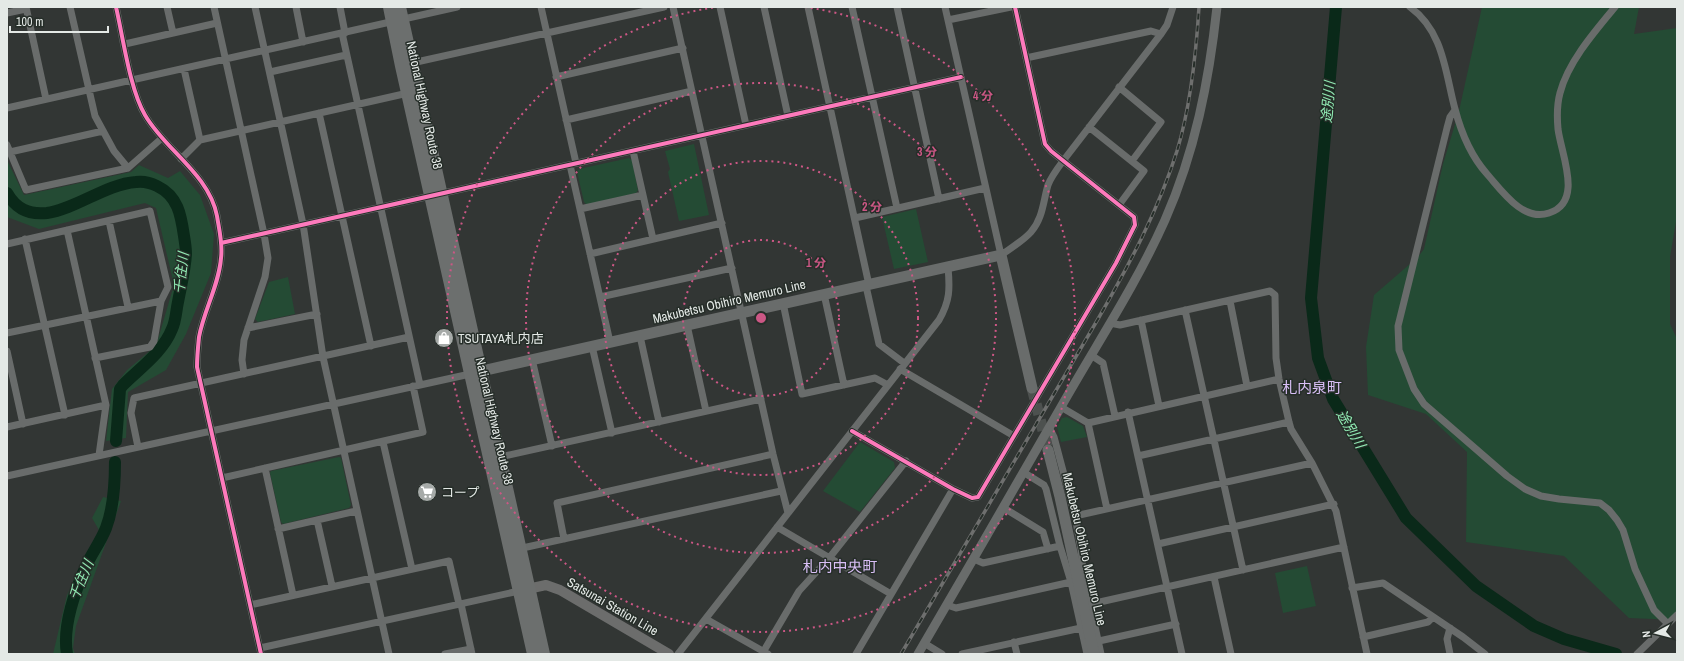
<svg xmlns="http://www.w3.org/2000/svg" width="1684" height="661" font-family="'Archivo Narrow','Noto Sans JP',sans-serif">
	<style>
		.green { fill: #244b34 }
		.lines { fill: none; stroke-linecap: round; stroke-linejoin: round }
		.river { stroke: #0a2919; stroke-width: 12 }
		.primary-tunnel { stroke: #4d514f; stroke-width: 11; stroke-dasharray: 11 5.5; stroke-linecap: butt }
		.minor { stroke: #696c6b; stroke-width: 7 }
		.tertiary { stroke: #696c6b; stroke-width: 9 }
		.secondary { stroke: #6c6d6c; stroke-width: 10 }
		.primary { stroke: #696c6b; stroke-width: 11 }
		.trunk { stroke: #6c6f6e; stroke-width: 12 }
		.rail-casing { stroke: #6e6f6e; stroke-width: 3.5 }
		.rail { stroke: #262e29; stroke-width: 2; stroke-dasharray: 6; stroke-linecap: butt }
		.cycleway-casing { stroke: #262e29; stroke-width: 6 }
		.cycleway { stroke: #fd7abc; stroke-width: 4 }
		.ring { fill: none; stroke: #cc5785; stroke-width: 2; stroke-dasharray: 2 4 }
		.labels { text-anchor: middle; stroke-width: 3; stroke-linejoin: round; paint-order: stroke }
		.street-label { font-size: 13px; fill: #e4e9e6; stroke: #262e29 }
		.poi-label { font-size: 13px; fill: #e4e9e6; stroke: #262e29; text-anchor: start }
		.water-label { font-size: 14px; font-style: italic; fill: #92edb5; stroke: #262e29 }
		.quarter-label { font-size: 15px; fill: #d9bff6; stroke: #262e29 }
		.centre { fill: #cc5785; stroke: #262e29; stroke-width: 2 }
		.ring-label { font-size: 12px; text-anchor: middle; font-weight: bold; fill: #cc5785; stroke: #262e29; stroke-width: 3; stroke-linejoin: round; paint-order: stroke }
	</style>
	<rect width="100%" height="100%" fill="#323634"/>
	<path class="green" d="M1482,7H1639L1634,34L1677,28V216L1670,257V324L1677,339V620L1629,618L1564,556L1466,542L1467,452L1426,414L1368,395L1366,347L1374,295L1418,257L1424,249L1443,164L1459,111Z
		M694,144L709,215L679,221L668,172L670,169L665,151Z
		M629,158L632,160L638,190L636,193L587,205L584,202L577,172L579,169Z
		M7,160L24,195L131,172L139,165L168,178L180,171L200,195L214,234L211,273L186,334L166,370L128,392L126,438L106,441L112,389L127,370L156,346L174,285L156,208L145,203L39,229L7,217Z
		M916,209L928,262L894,269L882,217Z
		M288,277L295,314L258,322L255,319L269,282Z
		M1067,417L1083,426L1087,437L1061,442L1057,427L1062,418Z
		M860,442L894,462L895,468L860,512L823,491Z
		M339,457L341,458L351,505L349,508L283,524L281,522L270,473L271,471Z
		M103,497L121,501L76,626L73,648L75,654H53L67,595L99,530L92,518Z
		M1307,566L1316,606L1283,613L1275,573Z"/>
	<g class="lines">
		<path class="river" d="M1336,7L1311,298L1318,358L1333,399L1406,518L1476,586L1534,626L1564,639L1616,654
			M7,193C16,209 29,215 47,213C76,209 106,184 136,182C143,181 151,183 157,186C178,196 181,215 184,236C185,242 186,248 186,254C185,270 181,286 178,302C176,311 176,321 172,329C163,352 140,368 123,385L120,389L116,441
			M67,654C62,626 75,591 86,566C92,553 101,541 106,528C114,507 115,484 115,462"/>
		<path class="primary-tunnel" d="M1032,388L1048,450"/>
		<path class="minor" d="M26,7L46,99
			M70,7L95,116L114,151L128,168
			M116,7C123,37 130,90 145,115C165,150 209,174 217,216C219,229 223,244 221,258C219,285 204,310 199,337C198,347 197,357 197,367L261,654
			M167,7L173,33
			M214,7L264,234L268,258L265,277L244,340L242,360L244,374
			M255,7L303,224L323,357L389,654
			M296,7L303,42
			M340,7L345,33
			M541,7L576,163
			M673,7L773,454L788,513
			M720,7L746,125
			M764,7L788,116
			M808,7L869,285
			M852,7L897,208
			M897,7L939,199
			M945,7L1001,255C1011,248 1023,241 1031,232C1043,218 1043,202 1048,185C1051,177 1057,169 1063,161L1161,34L1167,25L1173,7
			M1410,7C1444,32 1445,72 1455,109C1461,132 1471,156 1487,174C1502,191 1523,222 1549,213C1584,202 1561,154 1558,129C1557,118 1557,104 1560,93C1568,62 1595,31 1615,7
			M7,13L26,9
			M948,20L1011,7
			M342,33L420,385
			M125,44L217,23
			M1026,58L1151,31L1161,34
			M412,63L664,7
			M184,69L200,140
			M270,72L346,55
			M556,77L683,48
			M1119,87L1161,122L1132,161
			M7,108L457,7
			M1455,110L1450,117L1447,128L1398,326L1399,350L1414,389L1424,404L1507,476L1525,489L1541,496L1559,499L1600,503L1609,510L1617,520L1623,530L1635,569L1654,610L1667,623
			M319,113L371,346
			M566,120L692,91
			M1089,127L1144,171L1119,205
			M7,145L26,190L128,168L162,138
			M633,151L653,239
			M10,152L103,131
			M181,159L200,140L408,93
			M570,165L610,342
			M580,209L643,195
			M855,218L985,188
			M109,221L128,307
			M67,230L106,405L99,455
			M25,239L65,415
			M221,243L961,77
			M7,244L150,211L168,287L161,301L154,341L150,347L95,358
			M590,254L722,223
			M866,286L879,344L904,363
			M824,294L844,385
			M600,297L732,268
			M1230,301L1247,386
			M783,303L802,394L875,378L888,385
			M1185,310L1243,570
			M1141,320L1159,406
			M1110,323L1120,325L1270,291L1275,295L1276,358L1279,379L1289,422L1291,429L1312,463L1336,511L1367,654
			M687,325L706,411
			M248,328L317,314
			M7,333L161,301
			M640,336L659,422
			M592,346L612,433
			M7,351L23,424
			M1091,355L1103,363L1115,416
			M532,359L552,446
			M900,369L1014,436
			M1061,407L1088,423L1279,379
			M1128,412L1182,654
			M1088,423L1107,509
			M7,427L106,405
			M1049,427L1054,437L1075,516L1081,549L1083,571L1101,654
			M852,431L953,489L972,498L978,497L1116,263L1135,225L1134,217L1051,151L1045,144L1015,7
			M383,442L412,569
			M138,447L131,413L134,398L409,337
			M1138,456L1289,422
			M500,457L761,399
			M265,468L293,595
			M1023,472L1044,485L1046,489L1060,546L1071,582L1087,654
			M7,476L470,374
			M222,478L423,432L413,386
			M1004,508L1043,532L1048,549
			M1075,516L1312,463
			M317,520L332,586
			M777,527L891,594
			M278,529L356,511
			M564,539L557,503L773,454
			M1158,544L1334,504
			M518,549L781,491
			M974,559L983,563L1060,546
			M1214,577L1231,654
			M1352,588L1383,583L1463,637L1485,654
			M461,604L472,654
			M1091,604L1344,547
			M250,605L449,561L459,604
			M947,605L956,608L1071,582
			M706,619L768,654
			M1450,628L1447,639L1450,654
			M1363,637L1428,622L1433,617
			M1099,641L1176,624
			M1014,642L1017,654
			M924,643L942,654
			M260,648L519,591
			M445,654L471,649
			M678,654L939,320C950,301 950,289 948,267
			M762,654L799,591L830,557L906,461
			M856,654L953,489
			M962,654L1081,628
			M1637,654L1677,615"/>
		<path class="tertiary" d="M918,654C966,572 1014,489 1061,407C1096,345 1136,285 1165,220C1195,152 1209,81 1217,7"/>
		<path class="secondary" d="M523,590L546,585L560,590L669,654"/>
		<path class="primary" d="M473,373L1001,255L1032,388
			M1048,450L1060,497L1094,654"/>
		<path class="trunk" d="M389,7L401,66L533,654
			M400,7L544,654"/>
		<g class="rail-casing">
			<path id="rail" d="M901,654L1098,319C1129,265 1158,211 1177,151C1191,105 1196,55 1199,7"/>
		</g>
		<use href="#rail" class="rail"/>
		<g class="cycleway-casing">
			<path id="cycleway" d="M116,7C123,37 130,90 145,115C165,150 209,174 217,216C219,229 223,244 221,258C219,285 204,310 199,337C198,347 197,357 197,367L261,654
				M221,243L961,77
				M852,431L953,489L972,498L978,497L1116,263L1135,225L1134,217L1051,151L1045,144L1015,7"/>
		</g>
		<use href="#cycleway" class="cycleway"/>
	</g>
	<g class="ring">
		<circle cx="761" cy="318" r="78"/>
		<circle cx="761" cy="318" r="157"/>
		<circle cx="761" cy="318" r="235"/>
		<path d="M805 7A314 314 0 1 1 717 7"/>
	</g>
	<defs>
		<g id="shop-disc" transform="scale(1)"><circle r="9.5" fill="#a6aaa8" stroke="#262e29"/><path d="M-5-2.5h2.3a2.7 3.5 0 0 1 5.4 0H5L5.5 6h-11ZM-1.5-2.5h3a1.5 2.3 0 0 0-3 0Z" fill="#fff"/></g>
		<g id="supermarket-disc" transform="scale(1)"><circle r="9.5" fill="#a6aaa8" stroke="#262e29"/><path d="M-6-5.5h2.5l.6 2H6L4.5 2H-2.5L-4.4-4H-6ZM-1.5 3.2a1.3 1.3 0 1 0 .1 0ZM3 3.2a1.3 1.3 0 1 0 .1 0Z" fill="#fff"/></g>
	</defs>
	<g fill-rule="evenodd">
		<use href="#shop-disc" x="444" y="338"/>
		<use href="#supermarket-disc" x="427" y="492"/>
	</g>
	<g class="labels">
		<g class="street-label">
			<text transform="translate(425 105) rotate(78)" y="5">National Highway Route 38</text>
			<text transform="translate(729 301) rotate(-13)" y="5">Makubetsu Obihiro Memuro Line</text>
			<text transform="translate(495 421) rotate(77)" y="5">National Highway Route 38</text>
			<text transform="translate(1085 549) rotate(77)" y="5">Makubetsu Obihiro Memuro Line</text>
			<text transform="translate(613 606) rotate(30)" y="5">Satsunai Station Line</text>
		</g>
		<g class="poi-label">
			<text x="458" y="343">TSUTAYA札内店</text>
			<text x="441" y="497">コープ</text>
		</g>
		<g class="water-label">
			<text transform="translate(1328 102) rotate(-85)" y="5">途別川</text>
			<text transform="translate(181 273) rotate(-83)" y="5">千住川</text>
			<text transform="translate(1351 429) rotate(59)" y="5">途別川</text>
			<text transform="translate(81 580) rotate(-67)" y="5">千住川</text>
		</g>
		<g class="quarter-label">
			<text x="1312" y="393">札内泉町</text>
			<text x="840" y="572">札内中央町</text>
		</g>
	</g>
	<circle cx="761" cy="318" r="6" class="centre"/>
	<g class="ring-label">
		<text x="983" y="100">4 分</text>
		<text x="927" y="156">3 分</text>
		<text x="872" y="211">2 分</text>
		<text x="816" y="267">1 分</text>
	</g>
	<rect width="1684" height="661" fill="none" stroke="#e4e9e6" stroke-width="16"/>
	<g transform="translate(1656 633) rotate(263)" stroke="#262e29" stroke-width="3" paint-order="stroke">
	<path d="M0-3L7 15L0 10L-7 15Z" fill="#e4e9e6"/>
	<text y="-6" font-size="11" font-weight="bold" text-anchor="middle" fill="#e4e9e6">N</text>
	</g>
	<path d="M10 26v6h98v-6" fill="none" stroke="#e4e9e6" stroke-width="2"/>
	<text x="16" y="26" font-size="12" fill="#e4e9e6" stroke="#262e29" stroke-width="3" paint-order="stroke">100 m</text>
</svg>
